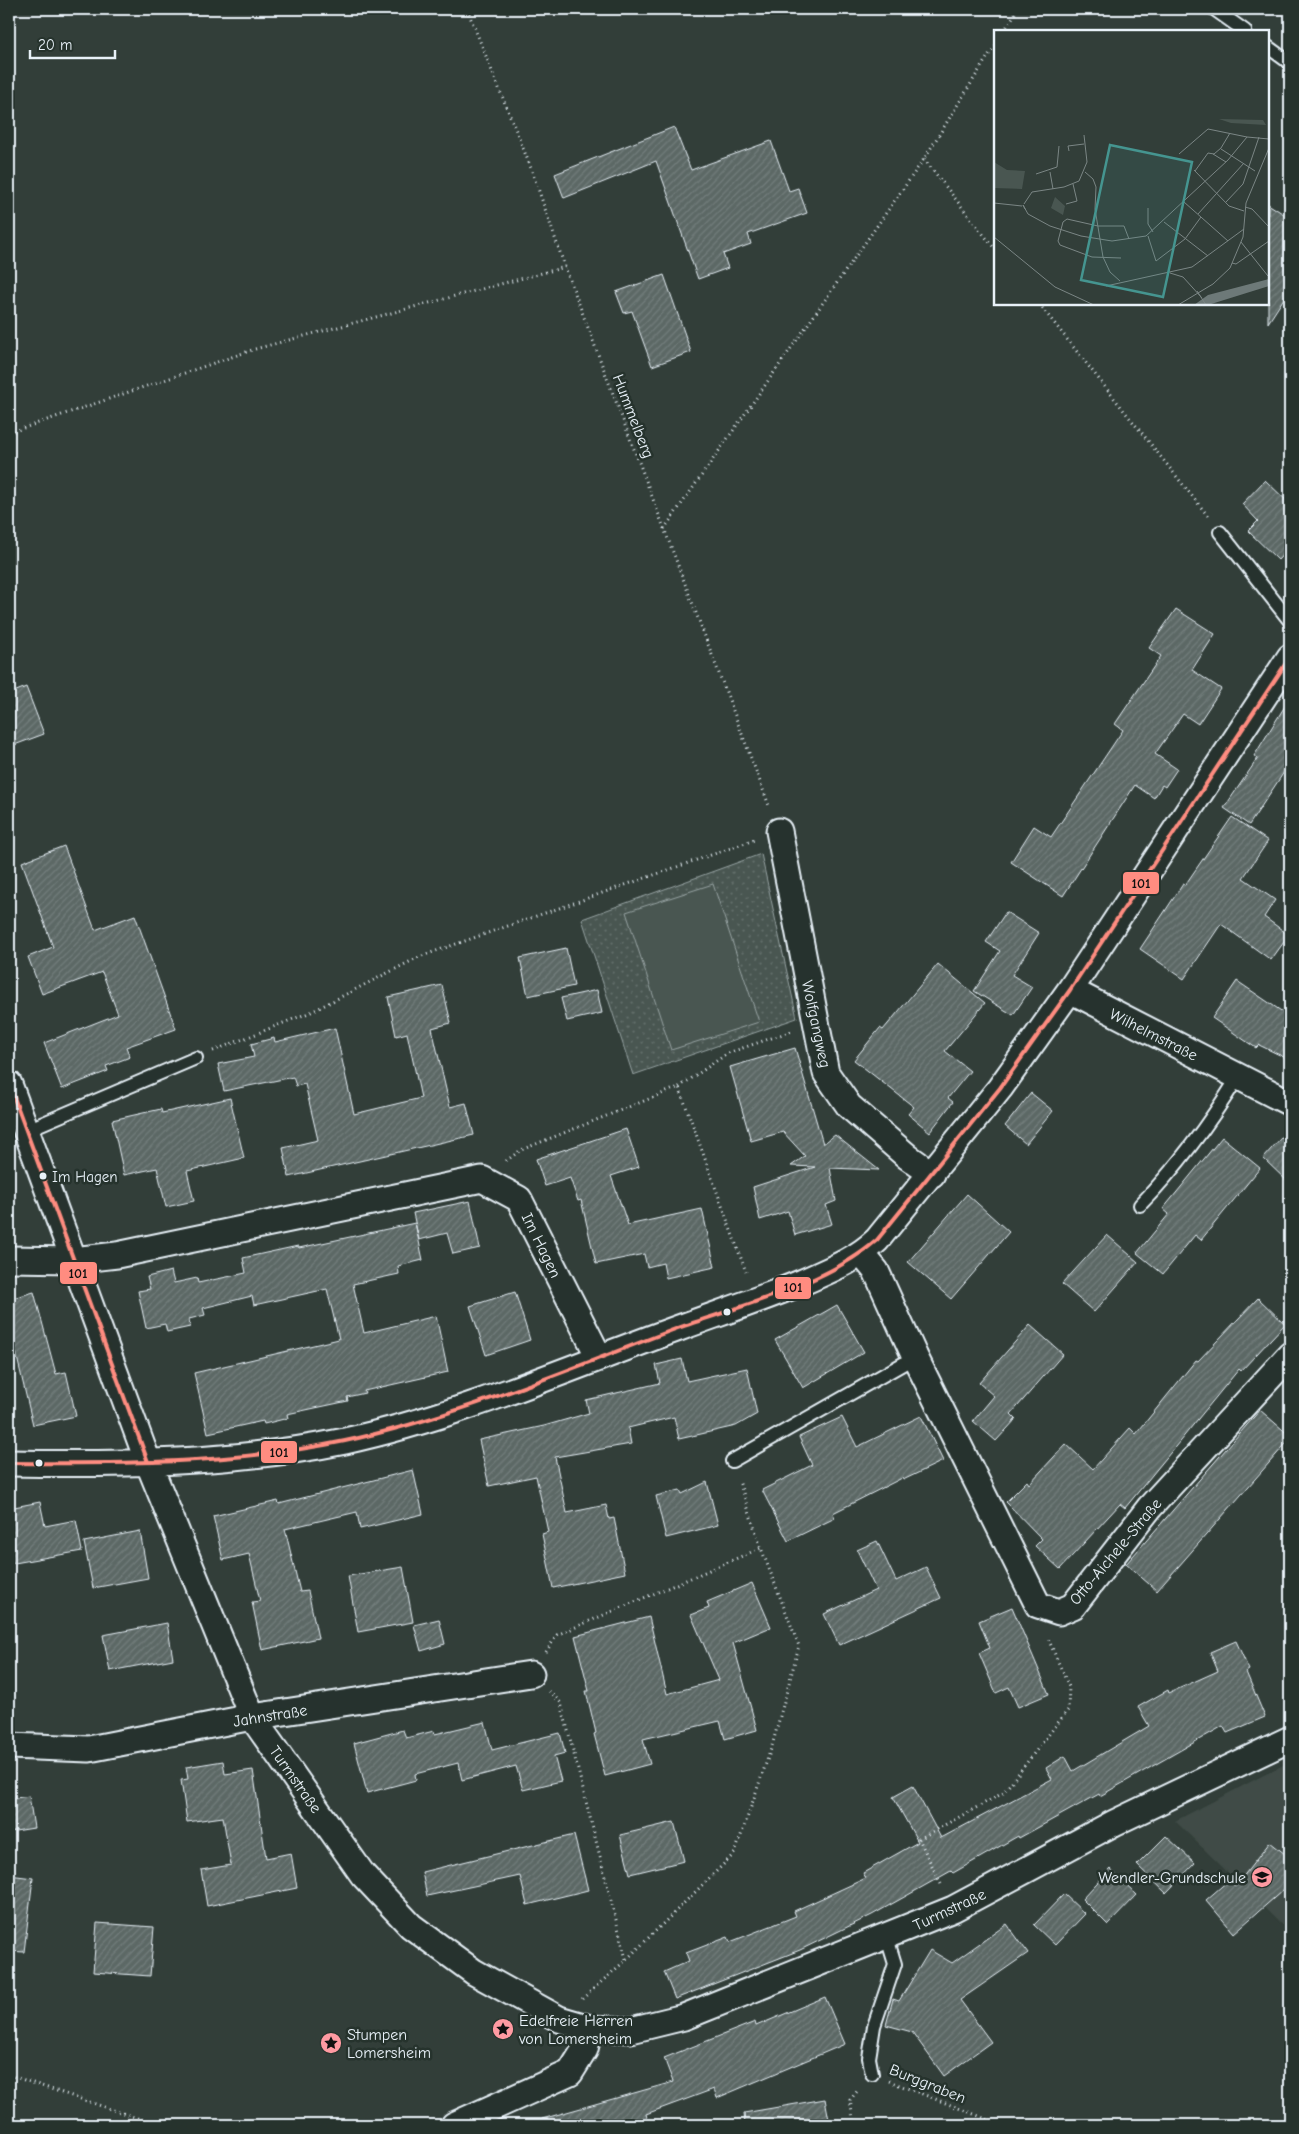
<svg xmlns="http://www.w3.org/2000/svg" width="1299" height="2134" font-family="'Comic Neue',sans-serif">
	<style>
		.built { fill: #3f4b46 }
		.green { fill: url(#green-dots); stroke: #98a4a4 }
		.pitch { fill: #495651; stroke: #98a4a4 }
		.building { fill: url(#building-hatch); stroke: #e8f1f8 }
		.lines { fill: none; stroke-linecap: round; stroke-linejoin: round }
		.service-casing { stroke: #e8f1f8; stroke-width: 16 }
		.minor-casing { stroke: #e8f1f8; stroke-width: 29 }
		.path { stroke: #e8f1f8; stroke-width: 3; stroke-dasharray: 1 4; stroke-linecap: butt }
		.service { stroke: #26332d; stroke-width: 12 }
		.minor { stroke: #26332d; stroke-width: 25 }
		.bus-1-casing { stroke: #26332d; stroke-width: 8 }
		.bus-1 { stroke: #ff8c80; stroke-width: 4 }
		.bus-dot { fill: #e8f1f8; stroke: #26332d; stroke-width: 2 }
		.labels { text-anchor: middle; stroke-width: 5; stroke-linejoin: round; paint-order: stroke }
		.bus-label { font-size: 15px; fill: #e8f1f8; stroke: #26332d; text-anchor: start }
		.street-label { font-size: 16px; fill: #e8f1f8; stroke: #26332d }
		.poi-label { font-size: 16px; fill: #e8f1f8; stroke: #26332d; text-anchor: start }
		.inset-road { fill: none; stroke: #7b8685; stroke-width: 1 }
		.view { fill: #459590; fill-opacity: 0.15; stroke: #459590; stroke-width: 2.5 }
		.inset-edge { fill: none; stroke: #e8f1f8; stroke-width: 2.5 }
		.line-badge { stroke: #26332d; stroke-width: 2 }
		.pale-badge-label { font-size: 14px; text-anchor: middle; font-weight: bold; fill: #111 }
	</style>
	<defs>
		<pattern id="green-dots" width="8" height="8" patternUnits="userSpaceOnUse" patternTransform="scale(1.25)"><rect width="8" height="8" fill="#495651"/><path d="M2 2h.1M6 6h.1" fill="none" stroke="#636f6b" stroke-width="1.8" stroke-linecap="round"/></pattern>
		<pattern id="building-hatch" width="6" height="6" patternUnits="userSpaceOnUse" patternTransform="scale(1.25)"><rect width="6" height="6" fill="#5c6865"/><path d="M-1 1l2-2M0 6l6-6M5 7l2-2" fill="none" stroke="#737e7c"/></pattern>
	</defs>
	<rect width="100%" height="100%" fill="#323e39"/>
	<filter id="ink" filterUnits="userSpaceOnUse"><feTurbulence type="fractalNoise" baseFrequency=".02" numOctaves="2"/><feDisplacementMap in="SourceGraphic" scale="10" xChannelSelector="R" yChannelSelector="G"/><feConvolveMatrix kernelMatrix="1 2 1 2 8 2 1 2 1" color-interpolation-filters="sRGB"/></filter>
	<g filter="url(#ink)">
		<path class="built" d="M1287,1763L1290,1765V1933L1175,1821Z"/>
		<path class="green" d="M761,854L797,1018L633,1075L582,919Z"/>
		<path class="pitch" d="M713,884L759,1022L671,1050L626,912Z"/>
		<path class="building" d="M674,127L691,170L771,141L789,191L798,188L807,213L748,234L751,244L723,254L728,268L698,279L656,161L564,198L555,174Z
			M1268,204L1290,218V289L1268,323Z
			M664,275L691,352L652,366L632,311L624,313L616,292Z
			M1265,480L1290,504V547L1278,560L1248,531L1258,521L1242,504Z
			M1176,609L1215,634L1192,670L1221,689L1198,724L1183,714L1155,754L1177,769L1165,787L1162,785L1154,798L1135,785L1063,896L1011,862L1034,826L1051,837L1123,730L1115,724L1161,656L1149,648Z
			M26,687L44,734L9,747V694Z
			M1290,698V763L1249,825L1224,808L1258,758L1254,756Z
			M1232,817L1268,841L1243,878L1275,900L1264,917L1289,935L1271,960L1221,924L1184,979L1140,949L1183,884L1185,885Z
			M64,846L95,930L135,915L176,1029L126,1047L130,1057L106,1066L108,1071L62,1089L44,1043L118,1014L102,972L42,994L28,957L53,947L22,862Z
			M1006,912L1039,933L1012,975L1032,987L1013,1015L974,991L1000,951L986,942Z
			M566,948L574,986L528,996L520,958Z
			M938,964L985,1003L945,1051L970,1071L948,1098L953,1102L930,1132L908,1114L914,1107L854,1060L880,1028L883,1030Z
			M1237,981L1290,1017V1060L1259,1045L1256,1048L1212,1018Z
			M442,985L451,1023L432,1028L450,1107L466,1103L474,1135L289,1177L283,1148L318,1140L305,1084L296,1086L293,1077L224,1091L218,1064L254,1057L251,1044L274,1038L275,1042L335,1028L354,1114L421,1098L407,1033L396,1036L388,997Z
			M597,990L602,1013L567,1021L561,998Z
			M795,1048L823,1144L835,1135L879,1170L830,1168L836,1201L826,1205L832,1224L795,1235L788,1211L760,1220L753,1187L815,1167L791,1166L805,1156L783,1132L751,1141L730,1067Z
			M1031,1093L1053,1111L1026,1144L1005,1126Z
			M230,1098L244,1158L187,1171L194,1201L166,1207L157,1168L124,1175L112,1120L161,1109L162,1113Z
			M1290,1128V1184L1263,1158Z
			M626,1129L639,1167L611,1176L628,1225L702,1209L715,1267L666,1278L663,1263L647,1267L644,1254L596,1264L581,1200L578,1201L570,1178L545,1186L536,1159Z
			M1222,1137L1260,1168L1201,1240L1195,1235L1163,1274L1137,1253L1169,1214L1163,1209Z
			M967,1194L1009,1232L951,1299L908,1262Z
			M470,1201L480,1248L453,1254L447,1233L419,1240L413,1213Z
			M415,1223L423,1260L398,1266L399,1274L353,1284L364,1333L436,1316L448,1372L364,1391L365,1393L347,1397L348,1401L287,1414L288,1418L264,1424L263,1421L208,1433L194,1373L339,1339L327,1289L254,1305L252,1296L203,1308L205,1315L189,1319L190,1327L167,1332L165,1324L146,1328L138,1291L150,1289L147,1277L171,1271L174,1283L197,1278L198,1283L246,1273L243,1258L298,1246L299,1248Z
			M1107,1235L1138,1262L1094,1312L1062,1284Z
			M34,1292L56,1374L66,1372L76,1416L33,1425L16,1353L9,1355V1299Z
			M515,1292L530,1340L486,1355L470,1306Z
			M1258,1298L1285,1324L1241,1371L1239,1369L1125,1508L1120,1504L1060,1569L1035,1546L1042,1539L1006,1502L1027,1481L1029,1484L1066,1444L1093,1469L1130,1428L1136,1434L1196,1360L1198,1361Z
			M837,1305L864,1352L803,1388L775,1340Z
			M1030,1325L1063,1354L1011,1414L1016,1419L996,1441L973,1421L994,1396L979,1383Z
			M682,1359L687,1381L747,1368L757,1414L736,1426L679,1439L674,1417L628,1428L631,1444L555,1457L567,1513L606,1505L609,1519L614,1518L625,1573L553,1588L542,1534L548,1532L536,1476L489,1486L479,1440L544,1426L589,1413L586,1400L660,1383L656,1365Z
			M1260,1410L1290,1436V1439L1157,1591L1126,1564Z
			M921,1416L943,1461L903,1480L902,1478L833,1513L835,1518L788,1541L762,1490L812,1465L799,1437L842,1417L857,1447Z
			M413,1470L423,1514L360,1529L357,1512L285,1529L300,1592L308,1591L318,1638L262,1650L252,1602L260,1601L249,1554L223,1560L213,1516L278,1501L279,1504Z
			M707,1482L718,1525L666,1538L656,1496L680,1490L682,1494Z
			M40,1502L45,1526L76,1520L82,1551L9,1564V1508Z
			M140,1531L148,1578L93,1588L84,1542Z
			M877,1541L896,1581L926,1567L941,1598L839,1645L824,1614L876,1590L857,1550Z
			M403,1567L413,1622L358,1632L348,1576Z
			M752,1583L771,1627L733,1643L757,1730L725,1739L720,1721L643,1739L650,1764L605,1776L594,1734L596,1733L586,1691H589L575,1636L649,1617L667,1694L719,1680L691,1615L709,1608L707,1602Z
			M1012,1607L1049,1694L1018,1707L1009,1687L996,1693L979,1653L990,1648L979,1621Z
			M439,1619L445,1644L421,1651L414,1625Z
			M167,1623L173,1659L110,1671L103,1635Z
			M1236,1641L1249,1670L1246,1672L1265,1717L1227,1733L1223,1726L1100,1796L1099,1794L1019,1838L1018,1836L953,1873L951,1871L872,1915L800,1950L675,1999L664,1972L689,1961L686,1953L728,1937L730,1942L796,1916L794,1911L866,1878L863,1873L918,1842L893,1797L913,1786L941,1838L1052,1779L1046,1768L1065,1756L1073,1771L1149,1726L1138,1707L1168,1690L1169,1693L1218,1671L1210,1652Z
			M485,1722L492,1750L560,1733L565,1753L554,1756L561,1781L523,1790L516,1766L462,1780L458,1763L415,1774L416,1780L367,1793L354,1743L403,1730L406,1738L434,1731L435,1734Z
			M223,1761L225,1774L253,1770L266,1858L291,1853L297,1888L207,1906L201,1870L231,1865L223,1817L187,1822L181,1780L188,1779L186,1767Z
			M29,1796L34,1828L9,1832V1799Z
			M674,1822L684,1861L630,1874L620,1835Z
			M574,1835L588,1890L527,1905L520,1876L427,1896L422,1872Z
			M1166,1836L1195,1863L1166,1893L1137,1865Z
			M1270,1842L1290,1858V1884L1234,1933L1206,1900L1229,1880L1235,1887Z
			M1110,1869L1137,1895L1108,1925L1082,1899Z
			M9,1875L33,1878L24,1952L9,1951Z
			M1064,1894L1085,1914L1055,1945L1034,1925Z
			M97,1923L154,1927L150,1976L93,1972Z
			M1007,1924L1028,1953L960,2000L991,2042L944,2076L912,2032L886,2025L893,1999L899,2001L930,1950L952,1963Z
			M825,1997L845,2044L717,2098L714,2089L646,2114L649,2125H543L542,2119L673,2082L664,2058L755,2022L756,2026Z
			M825,2099L830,2125H745L744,2113Z"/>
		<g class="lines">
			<g class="service-casing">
				<path id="service" d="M1214,9L1245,31
					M1268,47L1290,63
					M1220,532L1290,621
					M27,1130L196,1058
					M1140,1205C1178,1166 1209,1124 1238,1077
					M732,1461L915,1357
					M872,2074L869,2058L874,2026L895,1964L887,1938"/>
			</g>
			<g class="minor-casing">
				<path id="minor" d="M779,831L826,1073L849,1106L908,1157L932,1174
					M1070,990L1290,1103
					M9,1084L148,1462L252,1717L363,1875L411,1926L474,1972L559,2019L590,2028L631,2030L684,2017L953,1909L1114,1823L1290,1739
					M862,1254L876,1271L915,1357L1038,1605L1059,1612L1073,1606L1150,1507L1290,1355
					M9,1259L73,1260L117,1255L482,1179L519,1199L599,1357
					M9,1463C118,1465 239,1463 345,1441C460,1416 568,1368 679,1328C720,1313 762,1299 803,1282C830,1270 856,1260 877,1240L1000,1088L1070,990L1290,657
					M9,1746L89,1749L252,1717L531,1674
					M454,2125L570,2073L585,2049L590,2028"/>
			</g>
			<path class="path" d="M467,9L531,168L565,267L770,808
				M1004,31L1018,9
				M924,159L995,249
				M1039,304L1208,516
				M9,433L255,349L565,267
				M664,529L924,159L995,45
				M213,1051L311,1012L419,957L754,840
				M679,1087L728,1053L792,1031
				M506,1161L521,1150L679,1087L746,1272
				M546,1652L557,1635L761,1548
				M549,1691L561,1703L626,1959
				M941,1884L919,1839L1003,1793L1068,1710L1069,1687L1047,1636
				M582,1999L626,1960L735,1853L772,1746L799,1646L761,1548L739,1481
				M9,2075L158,2125
				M889,2081L1002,2125
				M854,2125L850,2100L859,2089"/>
			<use href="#service" class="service"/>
			<use href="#minor" class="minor"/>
			<g class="bus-1-casing">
				<path id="bus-1" d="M9,1084L148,1462
					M9,1463C121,1464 235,1464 345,1441C460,1416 568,1369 678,1328C740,1306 827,1284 877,1240L1000,1088L1070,990L1290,657"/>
			</g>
			<use href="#bus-1" class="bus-1"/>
		</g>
	</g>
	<defs>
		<g id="school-disc" transform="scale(1.125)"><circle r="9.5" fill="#ff9aa2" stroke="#26332d"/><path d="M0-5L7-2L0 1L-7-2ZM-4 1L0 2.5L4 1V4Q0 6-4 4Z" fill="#111"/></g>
		<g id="sight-disc" transform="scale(1.125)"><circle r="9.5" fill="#ff9aa2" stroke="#26332d"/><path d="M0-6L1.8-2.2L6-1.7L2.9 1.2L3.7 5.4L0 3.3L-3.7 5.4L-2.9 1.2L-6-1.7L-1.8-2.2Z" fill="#111"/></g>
	</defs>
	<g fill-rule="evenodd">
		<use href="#school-disc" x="1262" y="1877"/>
		<use href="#sight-disc" x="503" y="2029"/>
		<use href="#sight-disc" x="331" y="2043"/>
	</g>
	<g class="bus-dot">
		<circle cx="43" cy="1176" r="4.5"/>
		<circle cx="727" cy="1312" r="4.5"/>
		<circle cx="39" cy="1463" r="4.5"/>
	</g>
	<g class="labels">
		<g class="bus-label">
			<text x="52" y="1182">Im Hagen</text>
		</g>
		<g class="street-label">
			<text transform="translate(634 416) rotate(69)" y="6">Hummelberg</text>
			<text transform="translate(817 1024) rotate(78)" y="6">Wolfgangweg</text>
			<text transform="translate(1154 1034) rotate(27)" y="6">Wilhelmstraße</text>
			<text transform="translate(542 1245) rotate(64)" y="6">Im Hagen</text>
			<text transform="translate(1115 1551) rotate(-50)" y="6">Otto-Aichele-Straße</text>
			<text transform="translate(270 1715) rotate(-9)" y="6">Jahnstraße</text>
			<text transform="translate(296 1779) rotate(55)" y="6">Turmstraße</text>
			<text transform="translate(949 1909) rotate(-25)" y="6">Turmstraße</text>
			<text transform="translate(928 2083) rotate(22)" y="6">Burggraben</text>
		</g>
		<g class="poi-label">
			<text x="1246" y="1883" text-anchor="end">Wendler-Grundschule</text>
			<text x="519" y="2026">Edelfreie Herren<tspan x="519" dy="18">von Lomersheim</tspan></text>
			<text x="347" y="2040">Stumpen<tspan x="347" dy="18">Lomersheim</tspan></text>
		</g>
	</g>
	<g transform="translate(994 30)">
		<rect width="275" height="275" fill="#323e39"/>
		<path d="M225,89L269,90L272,95L237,93ZM0,132L13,140L31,141L28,159L0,158ZM61,167L71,176L69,185L57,178Z" fill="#495651"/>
		<path d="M275,249V256L214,275H200L214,265Z" fill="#6d7978"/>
		<path class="inset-road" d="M227,119L261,141M75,121L74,116L90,114M185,124L214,99L253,107M219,124L232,132M200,140L235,176L250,181M201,141L214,123L220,124L227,118L236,103M56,142L59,159M91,142L99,149L102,157L101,179L109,227L116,242L126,251M42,144L63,137L65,116M190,172L234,211M232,172L249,154L265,107M0,173L28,176M30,174L38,162L70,157L85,151L93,132L90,105M72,174L83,171L79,154M251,177L258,179L275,197M154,178V194L159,202M31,179L29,175L34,184L56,196L87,206L118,211L152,206L234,130L253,107L275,109M204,184L250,133M170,192L214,226M154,206L162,231L191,209L207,187M0,207L61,257L100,275M247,212L274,246M127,228L98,227L66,215L64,211L69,192L73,189L104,196H130L135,209M238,233L242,234L275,211M176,243L189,247L208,268M112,256L198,237L250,199M203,261L212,275M184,275L219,254L236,238L249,207L252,173L275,118"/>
		<path class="view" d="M116,115L198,132L169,267L87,250Z"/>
		<rect width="275" height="275" class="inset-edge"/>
	</g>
	<g class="line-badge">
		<rect x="1122" y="871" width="38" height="24" rx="5" fill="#ff8c80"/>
		<rect x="59" y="1261" width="39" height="24" rx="5" fill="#ff8c80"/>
		<rect x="774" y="1276" width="38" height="24" rx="5" fill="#ff8c80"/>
		<rect x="260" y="1440" width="38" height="24" rx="5" fill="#ff8c80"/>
	</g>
	<g class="pale-badge-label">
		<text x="1141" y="888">101</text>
		<text x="78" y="1278">101</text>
		<text x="793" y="1292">101</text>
		<text x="279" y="1457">101</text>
	</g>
	<rect width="1299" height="2134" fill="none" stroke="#26332d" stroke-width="30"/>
	<rect x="15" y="15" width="1269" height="2104" fill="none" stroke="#e8f1f8" stroke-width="2" filter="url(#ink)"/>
	<path d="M30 50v8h85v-8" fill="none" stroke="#e8f1f8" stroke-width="2.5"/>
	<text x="38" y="50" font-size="15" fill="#e8f1f8" stroke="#26332d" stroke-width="4" paint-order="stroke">20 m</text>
</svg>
